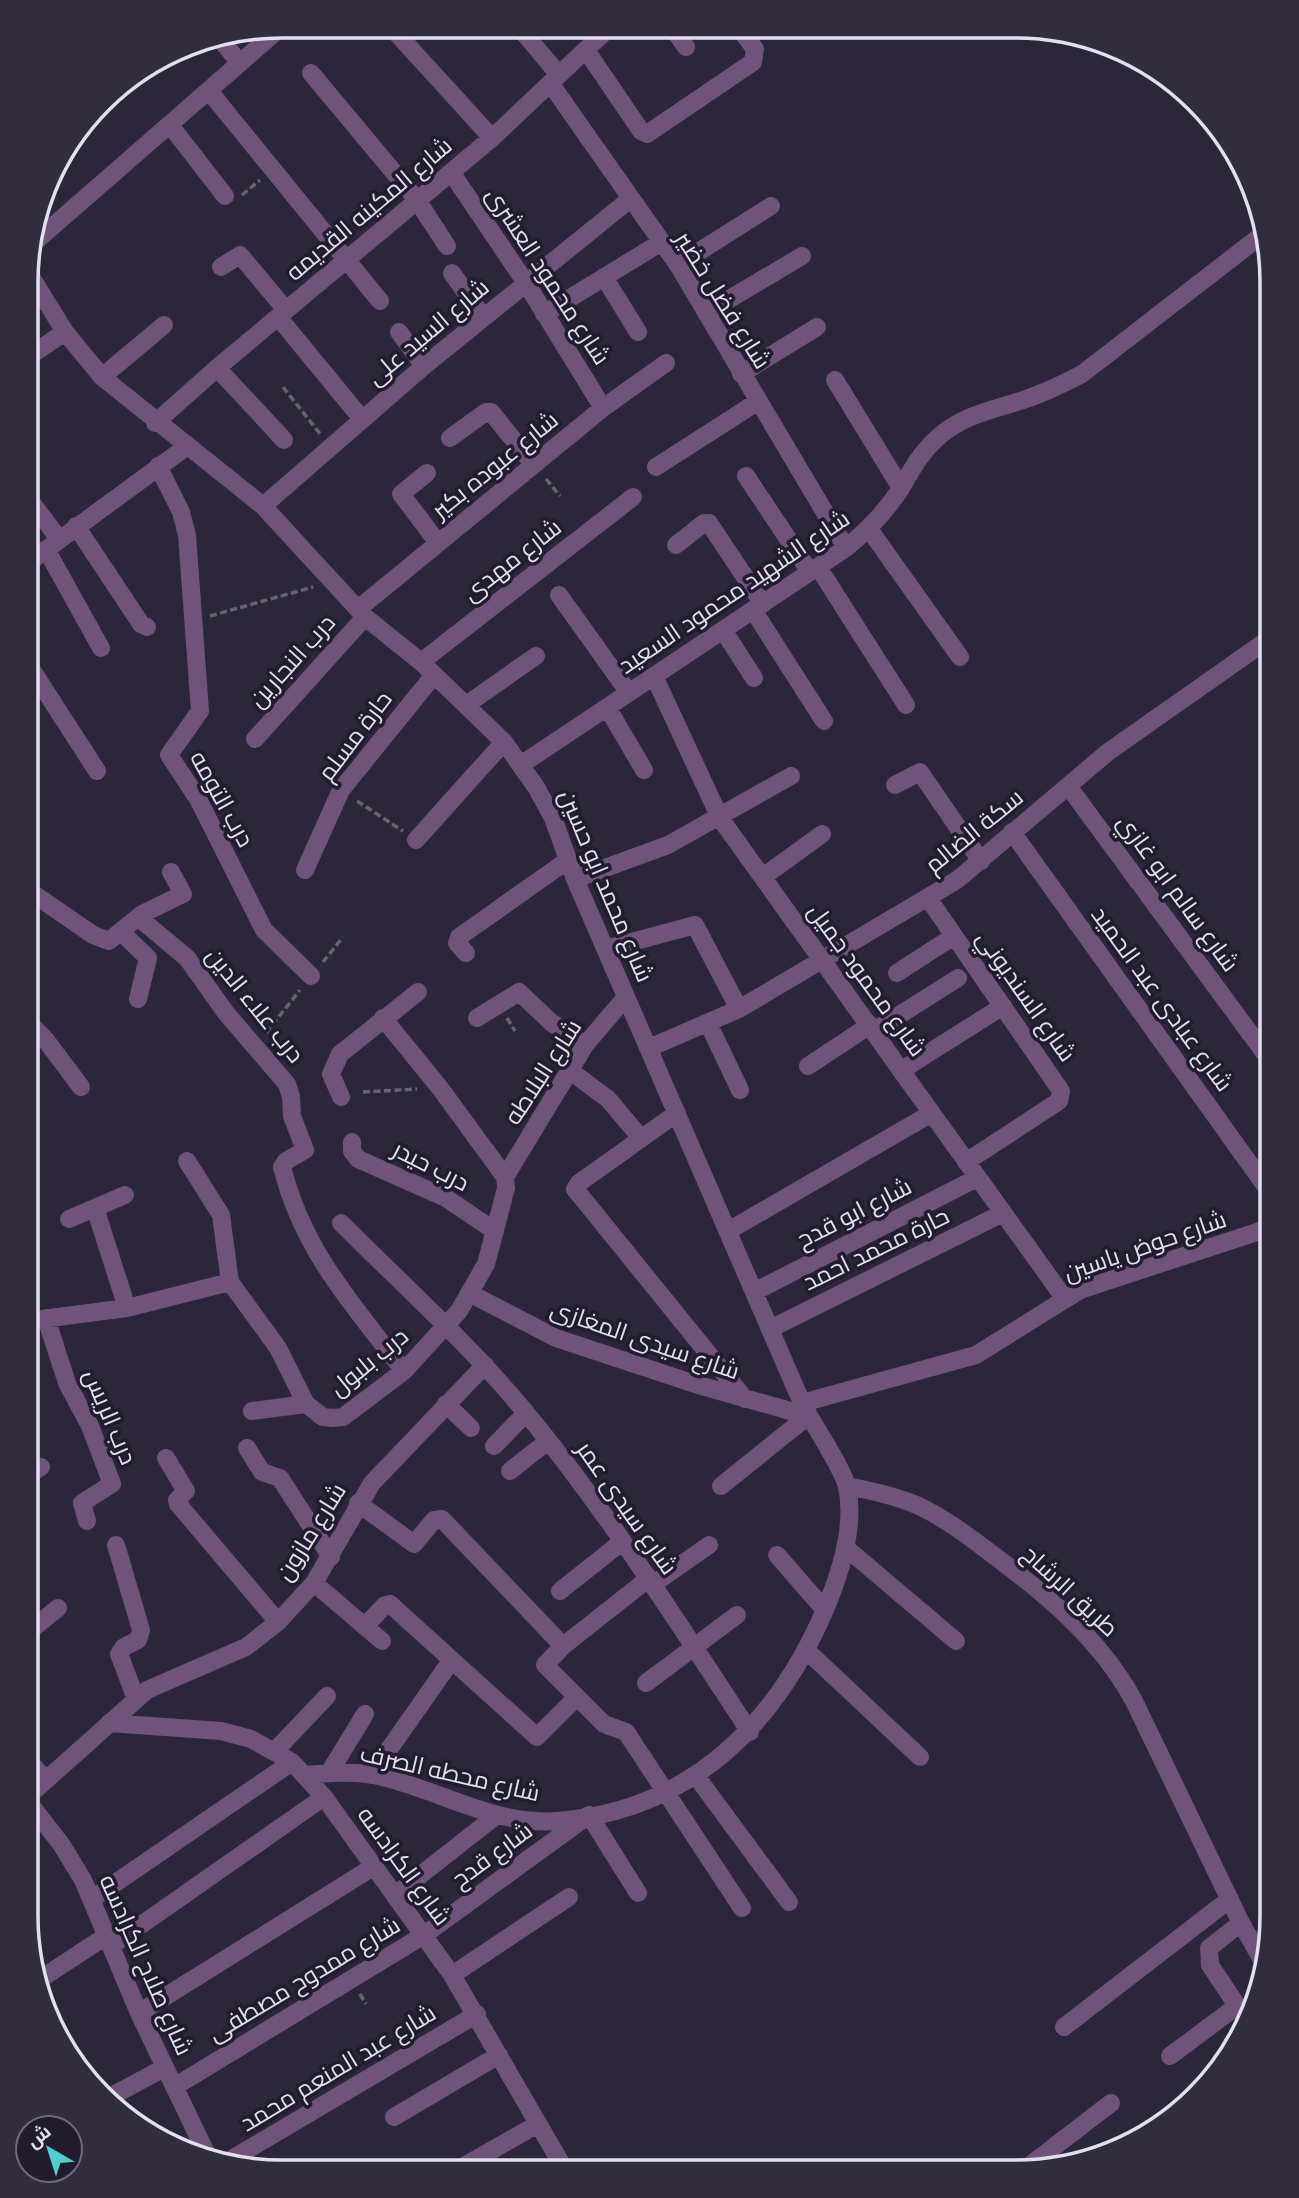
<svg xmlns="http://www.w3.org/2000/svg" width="1299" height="2198" font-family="'Exo 2',Cairo,sans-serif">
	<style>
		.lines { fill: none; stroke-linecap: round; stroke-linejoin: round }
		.path { stroke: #676274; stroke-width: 3.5; stroke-dasharray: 7 3.5; stroke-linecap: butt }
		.minor { stroke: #6f537b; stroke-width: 18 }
		.labels { text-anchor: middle; stroke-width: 7; stroke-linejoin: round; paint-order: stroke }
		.street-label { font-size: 24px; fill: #e3e0ed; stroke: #221c2f }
		.rim { fill: none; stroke: #e3e0ed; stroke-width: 3.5 }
	</style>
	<rect width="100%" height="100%" fill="#2b263a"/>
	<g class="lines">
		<path class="path" d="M242,195L260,180
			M283,387L321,435
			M546,479L560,496
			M210,616L313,587
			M357,801L403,831
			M323,962L343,937
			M507,1018L515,1031
			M266,1033L300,990
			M363,1092L417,1089
			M360,1994L366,2004"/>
		<path class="minor" d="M391,27L492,138
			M519,27L559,75
			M672,27L686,47
			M220,39L240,63
			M586,50L641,131L647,134L753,62L755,49L739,28
			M311,73L417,200L447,246
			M550,83L678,265L846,548
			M209,91L380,301
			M170,125L225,196
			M451,172L526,283L603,408
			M29,247L279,29
			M678,265L771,206
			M221,267L240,255L286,310
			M28,272L65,332L102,377L263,506L365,617L421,662L504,742L536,787L553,818L575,879L802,1403C812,1423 843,1468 847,1487C855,1523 842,1567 829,1600C780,1721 692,1811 557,1821C492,1826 435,1787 373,1775C351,1771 327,1773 305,1775
			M452,273L483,317
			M604,277L638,332
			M706,313L802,256
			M544,314L660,243
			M278,317L362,419
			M399,332L424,366
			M28,357L65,332
			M217,368L284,440
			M741,374L817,327
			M102,377L164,325
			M835,380L901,488
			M155,423L217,368L492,138L610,27
			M450,438L486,412H491L533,464
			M158,466L181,512L187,535L200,711L169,755L198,799L264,930L311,976
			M656,467L757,402
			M427,473L401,494L438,543
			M746,476L810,572
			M28,498L59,539
			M263,506L424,366L629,200
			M76,526L141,624L147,627
			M869,529L960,657
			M676,545L704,523H709L763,604
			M46,549L101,648
			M28,563L186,447
			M818,567L906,705
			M559,595L629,693
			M358,609L603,408L666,363
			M753,610L824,721
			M723,630L754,678
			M421,662L633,497
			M28,664L97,771
			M654,676L720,818L1065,1299
			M466,705L536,656
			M607,707L644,770
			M255,739L365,617
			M522,764L846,548C868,530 886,512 901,488C911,471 920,454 935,440C959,417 987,411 1017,402C1040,395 1061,385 1082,374L1263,234
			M28,785L29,786
			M895,785L920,772L981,861
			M1068,786L1272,1063
			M1012,832L1272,1195
			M416,840L504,742
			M305,870L341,790L434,675
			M763,877L822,834
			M575,879L668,845L791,776
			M28,890L93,935L109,941L142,914L183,894L171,872
			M928,898L1061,1091L1059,1101L966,1162
			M138,917L187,958L226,1013L287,1084L291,1097L292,1116L305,1150L286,1161L282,1167C303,1251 353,1305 404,1371
			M121,932L148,958L138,999
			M606,949L695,925L739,1009
			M466,953L457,943L459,937L568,860
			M897,973L954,936
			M477,1018L519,992L552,1023L585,1045
			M27,1021L45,1039L81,1087
			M708,1023L740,1090
			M874,1031L958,978
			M649,1048L739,1009L957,880L1108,752L1273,636
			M808,1066L870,1025
			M569,1070L608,1099L641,1138
			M902,1070L1003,1006
			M341,1097L331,1074L340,1054L418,992
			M677,1113L579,1183L575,1189L745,1399
			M352,1142V1151L358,1159L446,1198L495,1231
			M187,1161L221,1215L230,1282L278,1348L306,1404L323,1417L333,1418L343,1417L404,1371L459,1311L486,1264L506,1188L505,1177L440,1088L383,1018
			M505,1177L585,1045L626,997
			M95,1208L127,1308
			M69,1219L125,1195
			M341,1223C403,1285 470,1345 527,1414C609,1514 679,1624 750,1732
			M728,1231L932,1113
			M754,1292L977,1178
			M471,1294L556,1338L695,1384L808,1416
			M46,1318L67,1383L90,1426L112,1484L82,1503L87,1521
			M27,1321L127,1308L230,1282
			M770,1329L1003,1213
			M802,1403L976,1355L1080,1290L1272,1227
			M446,1404L471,1428
			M252,1411L306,1404
			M494,1446L526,1413
			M247,1448L262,1472L280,1478L331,1557
			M166,1458L186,1491L177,1500L178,1504L278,1622
			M510,1471L548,1441
			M27,1476L41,1467
			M721,1486L808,1416
			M847,1486C872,1491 896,1496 919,1506C946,1519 968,1536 992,1554C1047,1595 1099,1638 1133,1699L1241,1923L1265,1965
			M358,1503L414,1544L434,1520L442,1519L563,1646
			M116,1545L141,1630L138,1640L124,1647L119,1654L136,1699
			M845,1547L956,1641
			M777,1555L825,1610
			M648,1579L563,1646L545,1665L604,1724L626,1732L742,1908
			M314,1583L382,1641
			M652,1585L709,1545
			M560,1591L623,1541
			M365,1626L385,1605L390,1604L537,1737L577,1697
			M27,1633L58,1608
			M806,1650L920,1757
			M646,1683L737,1615
			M109,1723L221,1731L251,1739L292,1762L324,1797L452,1975L565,2170
			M275,1751L327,1696
			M26,1758L46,1780
			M329,1773L365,1714
			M371,1775L451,1661
			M696,1776L789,1902
			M26,1798L147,1690L246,1647L278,1622L314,1583L372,1483L485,1365
			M26,1799L61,1844L83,1880L139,2013L209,2159
			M395,1895L497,1815
			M92,1899L292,1762
			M1241,1923L1209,1948L1210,1965L1248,2022
			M111,1946L324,1797
			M452,1975L569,1897
			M39,1980L106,1936
			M139,2013L373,1867
			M1064,2027L1230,1899
			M1170,2056L1237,2006
			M174,2087L424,1935L589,1815L638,1893
			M110,2097L164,2068
			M394,2117L499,2055
			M225,2163L477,2014
			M457,2170L538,2124
			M1024,2170L1111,2103"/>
	</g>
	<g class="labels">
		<g class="street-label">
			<text transform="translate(369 209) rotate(-40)" y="8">شارع المكينه القديمه</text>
			<text transform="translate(548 276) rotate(57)" y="8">شارع محمود العشرى</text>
			<text transform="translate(723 300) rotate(58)" y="8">شارع فضل خضير</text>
			<text transform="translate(428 332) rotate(-40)" y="8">شارع السيد على</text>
			<text transform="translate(495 465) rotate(-39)" y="8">شارع عبوده بكير</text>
			<text transform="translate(512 560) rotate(-38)" y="8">شارع مهدى</text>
			<text transform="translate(734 592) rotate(-34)" y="8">شارع الشهيد محمود السعيد</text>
			<text transform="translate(292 661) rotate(-48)" y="8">درب النجارين</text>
			<text transform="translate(355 736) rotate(-53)" y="8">حارة مسلم</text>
			<text transform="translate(222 799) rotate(61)" y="8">درب التومه</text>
			<text transform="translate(974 831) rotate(-39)" y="8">سكة الضالم</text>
			<text transform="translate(606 886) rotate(67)" y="8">شارع محمد ابو حسين</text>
			<text transform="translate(1178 893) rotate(54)" y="8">شارع سالم ابو غازي</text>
			<text transform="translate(867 980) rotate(54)" y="8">شارع محمود جميل</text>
			<text transform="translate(1026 996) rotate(55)" y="8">شارع السنديوني</text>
			<text transform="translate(1162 999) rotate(54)" y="8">شارع عبادى عبد الحميد</text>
			<text transform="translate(255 1005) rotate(51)" y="8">درب علاء الدين</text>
			<text transform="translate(543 1072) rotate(-57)" y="8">شارع البلاطه</text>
			<text transform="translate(431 1166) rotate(27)" y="8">درب حيدر</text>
			<text transform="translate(854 1213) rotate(-27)" y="8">شارع ابو قدح</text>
			<text transform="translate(1145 1246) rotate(-19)" y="8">شارع حوض ياسين</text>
			<text transform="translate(876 1249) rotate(-26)" y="8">حارة محمد احمد</text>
			<text transform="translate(645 1340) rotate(19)" y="8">شارع سيدى المغازى</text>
			<text transform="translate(369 1362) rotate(-39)" y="8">درب بلبول</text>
			<text transform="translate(110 1417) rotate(67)" y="8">درب الريس</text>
			<text transform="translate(627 1508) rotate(55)" y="8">شارع سيدى عمر</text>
			<text transform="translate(311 1532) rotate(-58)" y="8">شارع مازون</text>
			<text transform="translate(1070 1591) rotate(43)" y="8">طريق الرشاح</text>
			<text transform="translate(450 1773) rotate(13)" y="8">شارع محطه الصرف</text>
			<text transform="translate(492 1855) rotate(-36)" y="8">شارع قدح</text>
			<text transform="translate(404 1866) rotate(54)" y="8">شارع الكرادسه</text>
			<text transform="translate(146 1965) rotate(66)" y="8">شارع صلاح الكرادسه</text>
			<text transform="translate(304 1979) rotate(-31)" y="8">شارع ممدوح مصطفى</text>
			<text transform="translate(338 2068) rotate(-31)" y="8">شارع عبد المنعم محمد</text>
		</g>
	</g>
	<path d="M0 0H1299V2198H0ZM282 38H1016A244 244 0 0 1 1260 282V1916A244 244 0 0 1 1016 2160H282A244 244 0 0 1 38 1916V282A244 244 0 0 1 282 38Z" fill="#312c3e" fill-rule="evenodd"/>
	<path class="rim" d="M282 38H1016A244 244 0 0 1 1260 282V1916A244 244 0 0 1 1016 2160H282A244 244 0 0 1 38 1916V282A244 244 0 0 1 282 38Z"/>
	<g transform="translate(49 2149) rotate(321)"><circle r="33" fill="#221c2f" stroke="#6f6a7b" stroke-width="2"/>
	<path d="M0-5L12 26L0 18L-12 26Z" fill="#52cdcf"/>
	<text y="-10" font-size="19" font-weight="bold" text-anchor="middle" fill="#e3e0ed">ش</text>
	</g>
</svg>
